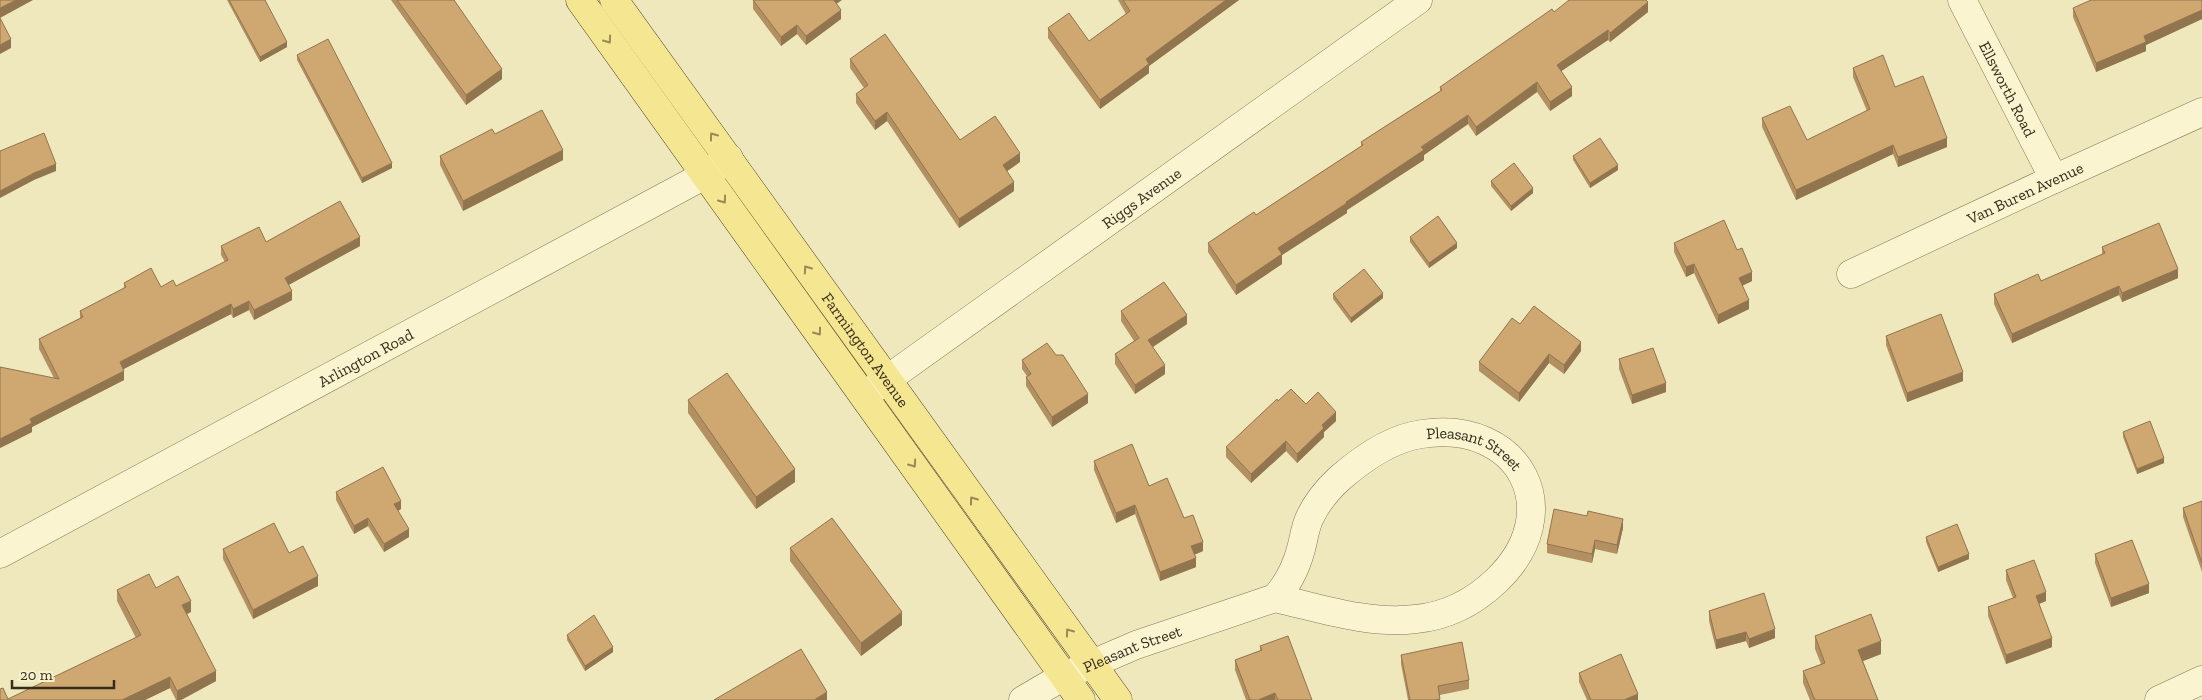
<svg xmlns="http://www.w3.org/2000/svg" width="2202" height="700" font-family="'Zilla Slab',serif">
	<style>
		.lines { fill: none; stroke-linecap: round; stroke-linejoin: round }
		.minor-casing { stroke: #887856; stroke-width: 29 }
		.major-casing { stroke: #55452a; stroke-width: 29 }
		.minor { stroke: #faf4d0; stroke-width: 28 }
		.major { stroke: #f5e692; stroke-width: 28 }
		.wall { fill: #b29061 }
		.shaded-wall { fill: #91754f }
		.building { fill: #cfa771; stroke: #91754f }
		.oneway { stroke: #968a56 }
		.labels { text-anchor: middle; stroke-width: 5; stroke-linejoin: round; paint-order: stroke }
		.street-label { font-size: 16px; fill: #362d1b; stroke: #f7f1cd }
	</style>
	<rect width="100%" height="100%" fill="#efe8bd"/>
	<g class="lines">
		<g class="minor-casing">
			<g id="minor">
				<path id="s1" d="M1962,0L2054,179"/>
				<path id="s2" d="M1851,274L2054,179L2202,112"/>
				<path id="s3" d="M868,393L1418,0"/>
				<path id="s4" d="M0,554L666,196L705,175L729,158"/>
				<path id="s5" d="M1023,700L1064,676L1136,645L1275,598C1288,584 1296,568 1301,549C1304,538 1305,527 1310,517C1317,502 1328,489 1340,478C1363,458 1392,438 1422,434C1520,419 1569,512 1496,581C1474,602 1446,616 1416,619C1369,625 1320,608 1275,598"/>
				<path d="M2159,700L2202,680"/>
			</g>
		</g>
		<g class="major-casing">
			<g id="major">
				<path d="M580,0L1081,700"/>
				<path id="s6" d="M614,0L1118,700"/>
			</g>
		</g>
		<use href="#minor" class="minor"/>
		<use href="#major" class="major"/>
	</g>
	<path class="wall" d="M227,0H265L287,47L260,62Z
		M391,0H454L502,79L466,105Z
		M753,0L837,4L841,19L806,45L797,34L781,46L753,9Z
		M1118,0H1239L1149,66V73L1100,109L1048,38V28L1089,41L1126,14Z
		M2202,0V19L2146,45V51L2096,72L2073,17V8Z
		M1554,12H1648L1610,42L1608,40L1561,71L1572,96L1550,111L1537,92L1476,136L1468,124L1424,155V160L1347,210V213L1282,255V264L1236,295L1208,252V243L1256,215L1361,146V142L1440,91V87Z
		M297,55L392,168L362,183L297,60Z
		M850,59L960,140L1020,162L1007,171L1014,191L959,228L887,121L875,130L856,103V94L864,88L850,68Z
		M1853,68L1895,87L1947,147L1898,167L1893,154L1796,200L1762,127V118L1807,140L1867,111L1853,77Z
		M495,134L563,160L463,211L440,165V156Z
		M1573,156L1618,170L1590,188L1573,160Z
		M1491,181L1533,193L1511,211L1491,186Z
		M1410,237L1457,248L1429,268L1410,242Z
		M266,242L360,246L288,285L292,300L254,320L249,310L233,318L231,314L123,369L124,380L32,427V432L0,448L54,378L39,349V339L80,318V311L124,288V283L161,287L176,286L225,262L221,255V246Z
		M1674,243L1752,281L1742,286L1749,309L1718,324L1694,273L1686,277L1674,252Z
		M2102,247L2178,278L2122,302L2119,295L2012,343L1994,304V294L2041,281L2102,254Z
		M1333,294L1383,298L1351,323L1333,299Z
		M1121,311L1187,324L1153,347L1165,374L1135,394L1115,364V354L1134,341L1121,321Z
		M1520,324L1581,351L1564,374L1549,363L1519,402L1479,371V362Z
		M1886,336L1963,381L1907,402L1886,345Z
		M1056,355L1088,403L1052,427L1026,386V377L1027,376L1022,369V360Z
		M1619,359L1666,392L1632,404L1619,369Z
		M688,400L795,482L756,509L688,413Z
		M1278,401L1306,404L1336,421L1324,432V437L1297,463L1286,451L1251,483L1226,457V447Z
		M2123,432L2164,463L2137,474L2123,437Z
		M1094,461L1149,486L1184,518L1203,551L1194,555L1196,567L1160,581L1135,514L1116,523L1094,470Z
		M336,492L401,509L398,511L409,537L384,552L368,526L354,534L336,500Z
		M2202,501V572L2183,517V508Z
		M1623,528L1617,554L1595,549L1592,563L1547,553V544Z
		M1926,537L1969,559L1938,572L1926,542Z
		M790,548L902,625L861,656L790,561Z
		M223,549L289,553L318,586L253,619L223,559Z
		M2095,554L2149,593L2111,607L2095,563Z
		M2006,570L2046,601L2039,604L2052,647L2006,664L1988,616V607L2013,598L2006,580Z
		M156,588L191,612L187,614L216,681L181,700H176L170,688L145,700H0L8,699L136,638L117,601V590Z
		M1709,611L1775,638L1749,648L1746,641L1716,649L1709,621Z
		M567,635L613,652L585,671L567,640Z
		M1815,636L1881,654L1863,661L1878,700H1810L1803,683V671L1821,664L1815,649Z
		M1260,646L1312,700H1246L1235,670V660L1260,651Z
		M1401,655L1469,680V689L1440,695V700H1408L1401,664Z
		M1579,673L1638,700H1587L1579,682Z"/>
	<path class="shaded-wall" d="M16,0H33L0,18V8Z
		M832,0H842L832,7Z
		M1226,0H1239L1149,66V73L1100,109V100L1146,59Z
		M1648,2V12L1610,42V33Z
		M841,10V19L806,45V36Z
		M2202,10V19L2146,45V51L2096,72V63L2144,36Z
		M797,25V34L781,46V37Z
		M1608,30V40L1557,74V65Z
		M11,39V48L0,54V45Z
		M287,42V47L260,62V57Z
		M502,69V79L466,105V95Z
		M1537,82V92L1476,136V127Z
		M1572,87V96L1550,111V102Z
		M887,112V121L875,130V121Z
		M1468,115V124L1424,155V160L1347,210V213L1282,255V264L1236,295V285L1278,248Z
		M1947,138V147L1898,167V157Z
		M1893,145V154L1796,200V190Z
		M563,150V160L463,211V201Z
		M1020,153V162L1003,174V165Z
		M392,163V168L362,183V178Z
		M56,164V171L34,180L0,198V191L34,173Z
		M1618,165V170L1590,188V183Z
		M1014,182V191L959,228V219Z
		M1533,188V193L1511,211V206Z
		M360,237V246L285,287V278Z
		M1457,243V248L1429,268V263Z
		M1694,264V273L1686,277V267Z
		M2178,269V278L2122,302V293Z
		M1752,272V281L1739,287V278Z
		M2119,286V295L2012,343V334Z
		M292,291V300L254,320V310Z
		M1383,293V298L1351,323V318Z
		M1749,300V309L1718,324V315Z
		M249,301V310L233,318V309Z
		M231,304V314L120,371V362Z
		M1187,315V324L1148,350V340Z
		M1581,342V351L1564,374V365Z
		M1549,354V363L1519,402V393Z
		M1165,365V374L1135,394V385Z
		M124,371V380L32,427V432L0,448V439L30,419Z
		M1963,372V381L1907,402V393Z
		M1666,383V392L1632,404V395Z
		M1088,394V403L1052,427V417Z
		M1336,412V421L1324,432V437L1297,463V454L1322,425Z
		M1286,441V451L1251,483V474Z
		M2164,458V463L2137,474V469Z
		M795,469V482L756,509V497Z
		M401,501V509L394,513V504Z
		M1135,505V514L1116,523V513Z
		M368,518V526L354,534V526Z
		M1623,519V528L1617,554V545Z
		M409,529V537L384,552V544Z
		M1595,540V549L1592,563V554Z
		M1203,542V551L1191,556V546Z
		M1969,554V559L1938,572V567Z
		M1196,558V567L1160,581V572Z
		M318,576V586L253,619V610Z
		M2149,584V593L2111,607V598Z
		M2046,592V601L2036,605V596Z
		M191,601V612L182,616V605Z
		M902,612V625L861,656V643Z
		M1775,629V638L1749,648V639Z
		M1746,632V641L1716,649V640Z
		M2052,638V647L2006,664V655Z
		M1881,641V654L1858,663V650Z
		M613,647V652L585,671V666Z
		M216,671V681L181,700H177V691Z
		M170,677V688L145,700H122Z
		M827,692V700H814Z
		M1275,693V700H1258Z
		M1638,694V700H1624Z"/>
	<path class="building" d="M0,0H16L0,8Z
		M229,0H265L287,42L260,57Z
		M397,0H454L502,69L466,95Z
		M753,0H834L841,10L806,36L797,25L781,37Z
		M1123,0H1226L1146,59L1149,64L1100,100L1048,28L1069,13L1089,41L1130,11Z
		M1569,0H1646L1648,2L1610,33L1608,30L1557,65L1572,87L1550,102L1537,82L1476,127L1468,115L1421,147L1424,150L1346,202L1347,203L1278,248L1282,254L1236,285L1208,243L1254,212L1256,215L1363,145L1361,142L1442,90L1440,87L1552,9L1554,12Z
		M2091,0H2202V10L2144,36L2146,42L2096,63L2073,8Z
		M0,18L11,39L0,45Z
		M885,34L960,140L995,116L1020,153L1003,165L1014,182L959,219L887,112L875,121L856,94L868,85L850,59Z
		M328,39L392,163L362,178L297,55Z
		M1883,55L1895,87L1923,76L1947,138L1898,157L1893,145L1796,190L1762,118L1790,106L1807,140L1870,109L1853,68Z
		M542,110L563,150L463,201L440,156L492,129L495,134Z
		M44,133L56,164L34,173L0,191V151Z
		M1600,138L1618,165L1590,183L1573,156Z
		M1514,163L1533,188L1511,206L1491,181Z
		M340,201L360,237L285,278L292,291L254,310L249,301L233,309L231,304L120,362L124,371L30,419L32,423L0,439V367L59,379L39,339L83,317L80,311L126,287L124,283L151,268L161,287L173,280L176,286L228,260L221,246L259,227L266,242Z
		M1438,216L1457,243L1429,263L1410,237Z
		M1724,220L1737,250L1742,248L1752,272L1739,278L1749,300L1718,315L1694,264L1686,267L1674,243Z
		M2159,223L2178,269L2122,293L2119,286L2012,334L1994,294L2038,274L2041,281L2105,253L2102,247Z
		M1364,269L1383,293L1351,318L1333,294Z
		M1164,282L1187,315L1148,340L1165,365L1135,385L1115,354L1139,338L1121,311Z
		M1534,306L1581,342L1564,365L1549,354L1519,393L1479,362L1512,318L1520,324Z
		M1941,314L1963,372L1907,393L1886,336Z
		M1047,343L1056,355H1063L1088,394L1052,417L1026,377L1031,374L1022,360Z
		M1653,348L1666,383L1632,395L1619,359Z
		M727,373L795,469L756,497L688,400Z
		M1291,389L1306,404L1318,392L1336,412L1322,425L1324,428L1297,454L1286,441L1251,474L1226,447L1277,399L1278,401Z
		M2150,421L2164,458L2137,469L2123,432Z
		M1132,444L1149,486L1167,478L1184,518L1193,515L1203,542L1191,546L1196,558L1160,572L1135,505L1116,513L1094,461Z
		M383,467L401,501L394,504L409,529L384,544L368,518L354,526L336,492Z
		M2202,501V563L2183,508Z
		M1554,509L1587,516L1588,511L1623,519L1617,545L1595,540L1592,554L1547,544Z
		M832,518L902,612L861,643L790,548Z
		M274,523L289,553L303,546L318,576L253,610L223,549Z
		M1957,524L1969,554L1938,567L1926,537Z
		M2132,540L2149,584L2111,598L2095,554Z
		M2034,560L2046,592L2036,596L2052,638L2006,655L1988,607L2016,597L2006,570Z
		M149,574L156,588L178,576L191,601L182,605L216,671L177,691L170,677L122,700H0V689L3,688L8,699L141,635L117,590Z
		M1764,593L1775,629L1749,639L1746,632L1716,640L1709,611Z
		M1871,614L1881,641L1858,650L1878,700H1815L1803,671L1825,663L1815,636Z
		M594,615L613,647L585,666L567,635Z
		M1288,636L1312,700H1278L1275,693L1258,700H1250L1235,660L1262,650L1260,646Z
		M1462,642L1469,680L1438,686L1440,699L1435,700H1410L1401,655Z
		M801,649L827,692L814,700H714Z
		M1621,654L1638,694L1624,700H1591L1579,673Z"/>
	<defs><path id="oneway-chevron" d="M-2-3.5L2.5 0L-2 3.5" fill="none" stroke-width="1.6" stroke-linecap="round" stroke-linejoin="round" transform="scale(1.25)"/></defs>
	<g class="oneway">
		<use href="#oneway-chevron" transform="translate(608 40) rotate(54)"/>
		<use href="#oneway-chevron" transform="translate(713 136) rotate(-126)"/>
		<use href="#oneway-chevron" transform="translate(723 200) rotate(54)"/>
		<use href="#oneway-chevron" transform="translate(807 269) rotate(-125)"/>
		<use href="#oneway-chevron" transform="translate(818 332) rotate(54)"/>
		<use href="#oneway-chevron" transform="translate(913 464) rotate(55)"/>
		<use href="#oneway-chevron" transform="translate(973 500) rotate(-126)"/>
		<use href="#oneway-chevron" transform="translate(1069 632) rotate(-126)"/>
	</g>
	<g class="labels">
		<g class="street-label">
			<text dy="6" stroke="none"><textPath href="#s1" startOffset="100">Ellsworth Road</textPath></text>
			<text dy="6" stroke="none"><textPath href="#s2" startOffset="192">Van Buren Avenue</textPath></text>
			<text dy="6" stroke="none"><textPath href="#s3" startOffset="336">Riggs Avenue</textPath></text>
			<text dy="6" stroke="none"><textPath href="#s6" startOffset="431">Farmington Avenue</textPath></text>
			<text dy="6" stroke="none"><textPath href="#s4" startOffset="415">Arlington Road</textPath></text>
			<text dy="6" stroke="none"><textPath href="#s5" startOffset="562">Pleasant Street</textPath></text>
			<text dy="6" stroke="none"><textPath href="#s5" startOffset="121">Pleasant Street</textPath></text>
		</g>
	</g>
	<path d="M12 680v8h102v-8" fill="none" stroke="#362d1b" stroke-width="2.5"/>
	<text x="20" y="680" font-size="15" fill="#362d1b" stroke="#f7f1cd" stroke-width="4" paint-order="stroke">20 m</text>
</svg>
